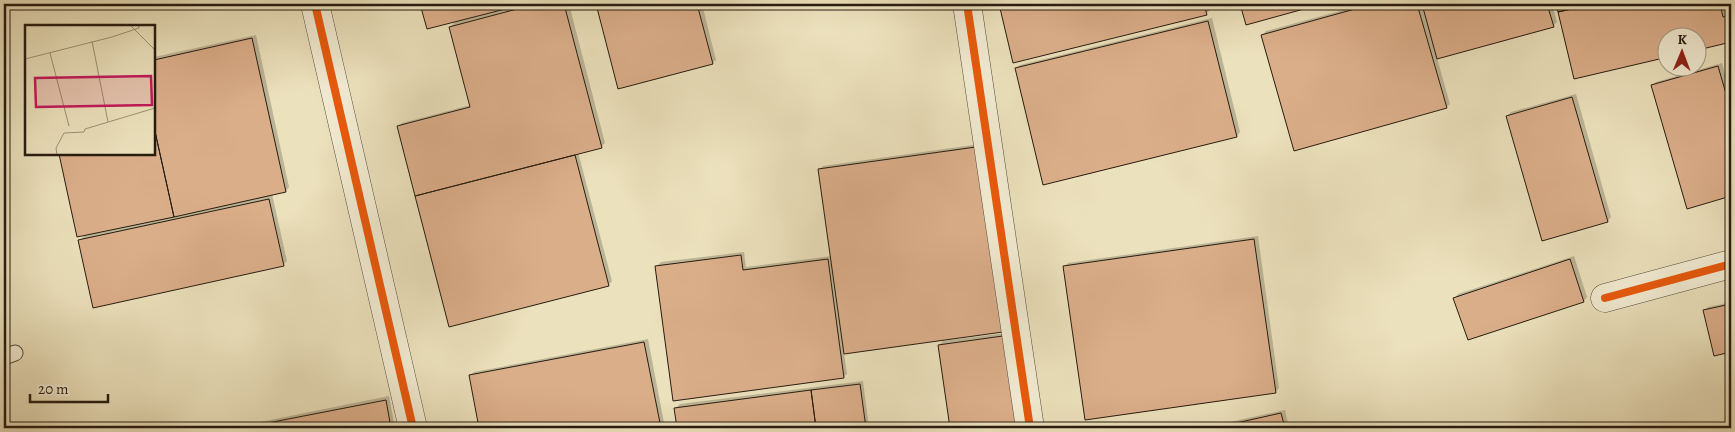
<svg xmlns="http://www.w3.org/2000/svg" width="1735" height="432" font-family="Alegreya,serif">
	<style>
		.shadow { fill: #0003 }
		.building { fill: #dbae8a; stroke: #261c10 }
		.lines { fill: none; stroke-linecap: round; stroke-linejoin: round }
		.lane-casing { stroke: #574d3b; stroke-width: 17 }
		.street-casing { stroke: #574d3b; stroke-width: 29 }
		.lane { stroke: #f2ecd3; stroke-width: 15 }
		.street { stroke: #f2ecd3; stroke-width: 28 }
		.cycleway-casing { stroke: #f2ecd3; stroke-width: 11 }
		.cycleway { stroke: #e8590c; stroke-width: 8 }
		.inset-road { fill: none; stroke: #9c9277; stroke-width: 1 }
		.view { fill: #c2185b; fill-opacity: 0.15; stroke: #c2185b; stroke-width: 2.5 }
		.inset-edge { fill: none; stroke: #261c10; stroke-width: 2.5 }
	</style>
	<rect width="100%" height="100%" fill="#ebe1bc"/>
	<filter id="stains"><feTurbulence type="fractalNoise" baseFrequency=".004" numOctaves="4"/><feColorMatrix values="0 0 0 0 .2 0 0 0 0 .09 0 0 0 0 .02 0 0 0 .5 -.17"/></filter>
	<radialGradient id="worn" r=".72"><stop offset=".6" stop-color="#630" stop-opacity="0"/><stop offset="1" stop-color="#630" stop-opacity=".3"/></radialGradient>
	<path class="shadow" d="M421,4H569L605,143L601,147L578,152L612,281L608,285L450,325L398,126L402,123L471,105L450,27L457,20L428,28Z
		M597,4H702L716,60L712,63L618,87Z
		M1000,4H1209L1210,10L1206,14L1014,61Z
		M1241,4H1317L1247,23Z
		M1366,4H1552L1557,22L1553,26L1437,58L1450,104L1446,107L1263,35L1266,31Z
		M1557,4H1724L1727,14L1731,13V41L1698,48V38H1668L1575,77Z
		M1212,18L1240,132L1237,136L1016,68L1020,65Z
		M256,35L289,187L286,191L272,194L287,261L283,265L79,241L86,234L78,236L60,154H154V57Z
		M1722,63L1731,95V195L1687,208L1652,86L1656,82Z
		M1576,94L1611,217L1608,221L1507,116L1511,112Z
		M987,143L844,353L847,374L843,377L657,266L661,262L744,252L746,267L832,256L820,169L823,166Z
		M1258,236L1279,388L1275,392L1064,267L1068,263Z
		M1574,256L1587,297L1584,301L1455,298L1458,294Z
		M1731,302V351L1715,355L1705,310L1708,307Z
		M1014,332L1027,428H951L939,345L943,341Z
		M648,339L665,428H480L470,375L474,372Z
		M863,381L869,428H678L676,408L680,404Z
		M389,396L395,428H230Z
		M1285,410L1289,428H1203Z"/>
	<path class="building" d="M420,4H525L427,29Z
		M536,4H564L602,148L415,196L397,126L470,107L449,27Z
		M596,4H697L713,64L618,89Z
		M999,4H1204L1207,15L1013,63Z
		M1240,4H1322L1246,25Z
		M1373,4H1417L1447,108L1294,151L1261,35Z
		M1422,4H1547L1554,27L1437,59Z
		M1556,4H1594L1558,12Z
		M1594,4H1720L1723,17L1731,15V42L1698,50V38H1668V57L1574,79L1558,12Z
		M1208,21L1237,137L1043,185L1015,68Z
		M252,38L286,192L174,217L154,127V60Z
		M1718,66L1731,111V196L1687,209L1651,85Z
		M1572,97L1608,222L1542,241L1506,116Z
		M154,127L174,217L77,237L59,154H154Z
		M983,146L1010,331L844,354L818,169Z
		M575,155L609,286L449,327L415,196Z
		M269,199L284,266L93,308L78,240Z
		M1254,239L1276,393L1085,420L1063,266Z
		M741,255L743,270L828,259L844,378L673,401L655,266Z
		M1570,259L1584,302L1468,340L1453,298Z
		M1731,304V352L1714,356L1703,310Z
		M1010,335L1023,428H950L938,345Z
		M644,342L661,428H479L469,375Z
		M860,384L866,428H816L811,390Z
		M811,390L816,428H677L674,408Z
		M386,400L391,428H242Z
		M1281,413L1285,428H1214Z"/>
	<g class="lines">
		<g class="lane-casing">
			<path id="lane" d="M4,357L15,353"/>
		</g>
		<g class="street-casing">
			<path id="street" d="M315,4L413,428
				M967,4L1030,428
				M1605,298L1731,264"/>
		</g>
		<use href="#lane" class="lane"/>
		<use href="#street" class="street"/>
		<g class="cycleway-casing">
			<path id="cycleway" d="M315,4L413,428
				M967,4L1030,428
				M1605,298L1731,264"/>
		</g>
		<use href="#cycleway" class="cycleway"/>
	</g>
	<g transform="translate(25 25)">
		<rect width="130" height="130" fill="#ebe1bc"/>
		<path class="inset-road" d="M105,0L130,25M67,16L83,97M25,28L44,101M0,34L87,12L114,3V0M32,130L31,123L39,108L59,107L60,104L130,83"/>
		<path class="view" d="M126,51L127,80L11,82L10,53Z"/>
		<rect width="130" height="130" class="inset-edge"/>
	</g>
	<rect width="1735" height="432" fill="none" stroke="#ebe1bc" stroke-width="20"/>
	<rect x="5" y="5" width="1725" height="422" fill="none" stroke="#261c10" stroke-width="2.5"/>
	<rect x="10" y="10" width="1715" height="412" fill="none" stroke="#261c10"/>
	<g transform="translate(1682 52) rotate(1)"><circle r="24" fill="#f2ecd3" stroke="#a09985"/>
	<path d="M0-4L9 19L0 12L-9 19Z" fill="#8f2418"/>
	<text y="-8" font-size="14" font-weight="bold" text-anchor="middle" fill="#261c10">K</text>
	</g>
	<path d="M30 394v8h78v-8" fill="none" stroke="#261c10" stroke-width="2.5"/>
	<text x="38" y="394" font-size="15" fill="#261c10" stroke="#f2ecd3" stroke-width="4" paint-order="stroke">20 m</text>
	<rect width="100%" height="100%" filter="url(#stains)"/>
	<rect width="100%" height="100%" fill="url(#worn)"/>
</svg>
